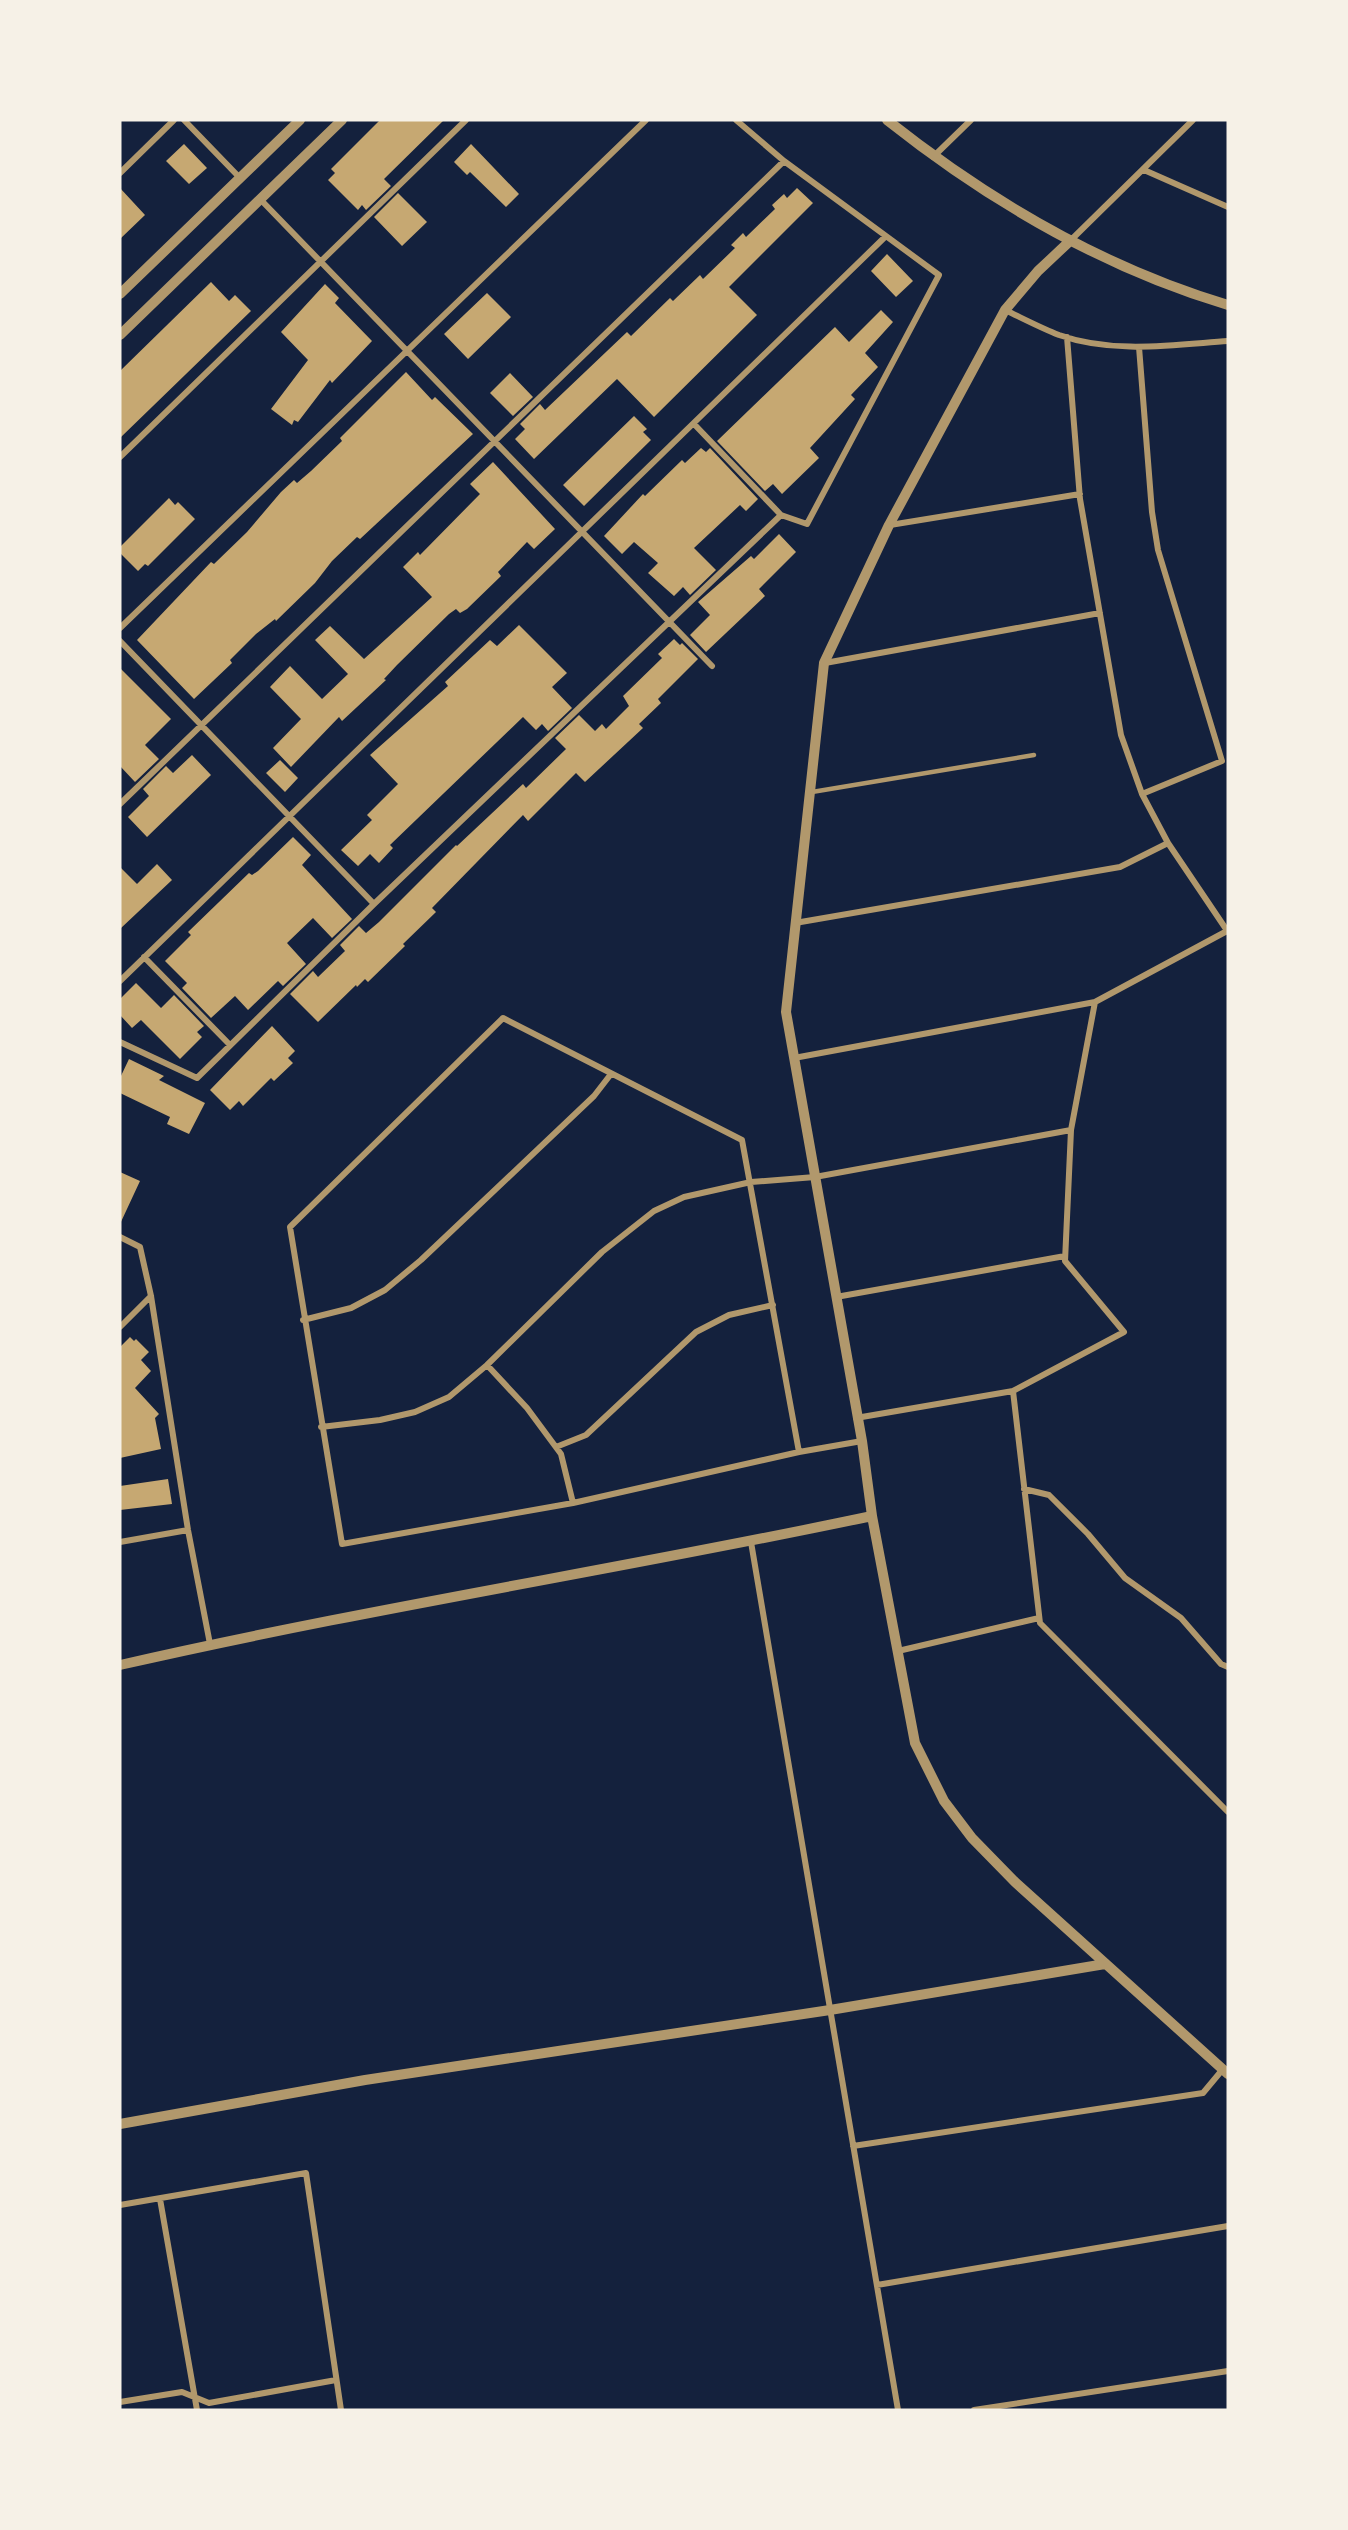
<svg xmlns="http://www.w3.org/2000/svg" width="1348" height="2530" font-family="'Open Sans',sans-serif">
	<style>
		.building { fill: #c6a872 }
		.lines { fill: none; stroke-linecap: round; stroke-linejoin: round }
		.service { stroke: #b1986c; stroke-width: 4.5 }
		.minor { stroke: #b1986c; stroke-width: 6 }
		.tertiary { stroke: #b1986c; stroke-width: 10 }
	</style>
	<rect width="100%" height="100%" fill="#14213d"/>
	<path class="building" d="M380,120H444L384,179L391,186L366,210L362,205L358,210L328,180L335,173L331,169Z
		M184,144L207,168L189,184L166,161Z
		M471,144L519,194L506,207L470,172L467,175L454,162Z
		M120,188L145,215L120,239Z
		M797,188L813,203L729,287L757,315L654,417L617,379L534,459L515,439L525,429L520,424L540,404L545,410L627,332L631,336L670,298L673,301L700,275L703,279L735,248L731,245L743,233L746,237L775,209L772,205L784,194L787,198Z
		M398,193L427,222L402,246L374,217Z
		M887,254L913,281L896,297L871,271Z
		M211,282L229,301L235,295L251,311L120,438V371Z
		M325,284L339,298L335,303L372,341L332,383L330,380L298,422L294,420L292,425L271,409L308,360L281,332Z
		M487,293L511,317L468,359L444,334Z
		M881,310L893,322L865,353L878,367L851,395L855,399L810,448L819,458L782,494L773,484L765,491L717,441L835,327L849,342Z
		M406,372L432,400L435,397L473,434L360,539L357,537L332,561L315,583L276,621L275,619L256,634L230,660L232,663L194,699L137,640L211,562L214,564L247,532L281,492L294,480L297,483L311,471L342,441L340,438Z
		M510,373L533,397L513,416L490,393Z
		M634,416L647,429L643,432L651,440L584,506L563,485Z
		M701,448L706,452L710,448L758,499L746,511L740,505L694,548L716,570L690,595L683,587L674,596L648,573L658,563L634,542L622,554L604,536L643,494L645,496L682,460L685,463Z
		M493,462L555,529L534,549L527,542L498,572L501,576L467,609L460,613L456,609L449,614L397,665L384,679L386,680L342,721L339,717L291,767L273,748L301,719L270,687L290,666L322,699L348,674L315,640L330,626L364,659L432,597L403,567L418,552L420,555L480,494L470,484Z
		M169,498L175,505L178,502L195,519L148,566L145,564L138,571L120,553V547Z
		M779,534L796,552L759,589L765,596L706,652L690,635L710,615L698,602L751,556L754,559Z
		M519,625L567,673L552,687L572,708L548,731L542,724L536,730L523,717L390,845L393,848L379,863L370,854L358,866L341,850L372,820L367,815L398,784L370,755L448,686L445,682L490,640L497,646Z
		M674,639L680,645L682,643L698,659L658,699L661,703L639,724L643,728L585,782L576,773L528,821L523,815L432,908L436,912L403,944L405,946L368,982L365,979L357,987L356,985L318,1022L290,994L313,971L318,977L345,951L340,945L359,926L366,933L379,922L456,845L457,846L523,784L526,788L566,749L555,738L579,715L595,731L602,724L606,729L629,706L623,696L662,658L658,654Z
		M120,668L171,719L145,745L159,759L135,782L120,766Z
		M192,755L211,775L147,837L128,817L149,796L143,789L166,766L173,773Z
		M280,760L298,778L285,792L266,773Z
		M293,837L311,855L302,865L352,919L332,938L313,918L287,943L306,964L283,986L278,981L248,1010L235,996L211,1018L182,988L187,983L165,961L191,935L188,932L249,873L252,875L258,871Z
		M157,864L172,880L120,929V867L137,884Z
		M136,983L161,1008L174,995L204,1026L197,1032L202,1037L180,1059L141,1020L132,1028L120,1015V999Z
		M272,1026L295,1051L288,1058L293,1063L274,1081L271,1078L243,1106L239,1101L230,1110L210,1090Z
		M129,1059L164,1076L159,1080L205,1103L189,1134L167,1124L170,1117L120,1093V1078Z
		M120,1172L140,1181L120,1224Z
		M130,1337L134,1341L136,1339L149,1352L141,1360L151,1371L135,1388L159,1414L155,1418L161,1449L120,1458V1347Z
		M168,1479L172,1504L120,1510V1486Z"/>
	<g class="lines">
		<path class="service" d="M812,792L1034,755"/>
		<path class="minor" d="M184,120L240,178
			M933,157L971,120
			M1144,170L1228,207
			M120,173L174,120
			M260,199L712,666
			M1071,240L1193,120
			M1005,310C1022,318 1041,328 1059,335C1113,354 1172,345 1228,341
			M1067,337L1080,499L1121,735L1142,794L1168,843L1228,932
			M1139,347L1152,512L1158,550L1222,761L1142,794
			M694,424L781,515L807,524L939,275L784,161L736,120
			M120,457L466,120
			M890,525L1080,494
			M120,628L646,120
			M120,641L374,904
			M825,663L1100,613
			M120,804L784,161
			M795,923L1120,867L1168,843
			M144,957L230,1045
			M120,981L886,236
			M120,1042L197,1078L374,904L781,515
			M794,1058L1095,1002
			M120,1237L140,1247L151,1296L188,1530L210,1644
			M836,1297L1065,1256
			M303,1320L351,1308L385,1290L421,1260L594,1096L611,1074
			M120,1327L151,1296
			M487,1365L527,1408L561,1454L573,1503
			M1013,1391L1040,1623L1228,1812
			M856,1418L1013,1391L1124,1332L1065,1261L1071,1130L1095,1002L1227,931
			M321,1427L380,1420L415,1412L449,1397L487,1365L602,1252L654,1211L684,1197L751,1182L815,1177L1071,1130
			M556,1447L586,1435L696,1332L729,1315L773,1305
			M799,1452L742,1140L503,1018L290,1227L342,1544L573,1503L799,1452L862,1441
			M1024,1489L1049,1495L1088,1534L1125,1578L1181,1618L1221,1664L1228,1667
			M120,1542L188,1530
			M751,1542L898,2410
			M898,1651L1039,1618
			M853,2146L1203,2093L1223,2069
			M160,2199L197,2410
			M120,2205L306,2173L341,2410
			M877,2285L1228,2226
			M120,2402L182,2392L209,2403L336,2380
			M974,2410L1228,2371"/>
		<path class="tertiary" d="M887,120C988,200 1104,268 1228,305
			M1071,240L1038,271L1005,310L889,525L824,663L786,1012L862,1441L872,1516L915,1743L944,1801L972,1838L1015,1882L1228,2074
			M120,294L300,120
			M120,335L342,120
			M120,1665C369,1608 622,1569 872,1516
			M120,2124L365,2080L830,2010L1105,1964"/>
	</g>
	<rect width="1348" height="2530" fill="none" stroke="#f6f1e7" stroke-width="243"/>
</svg>
